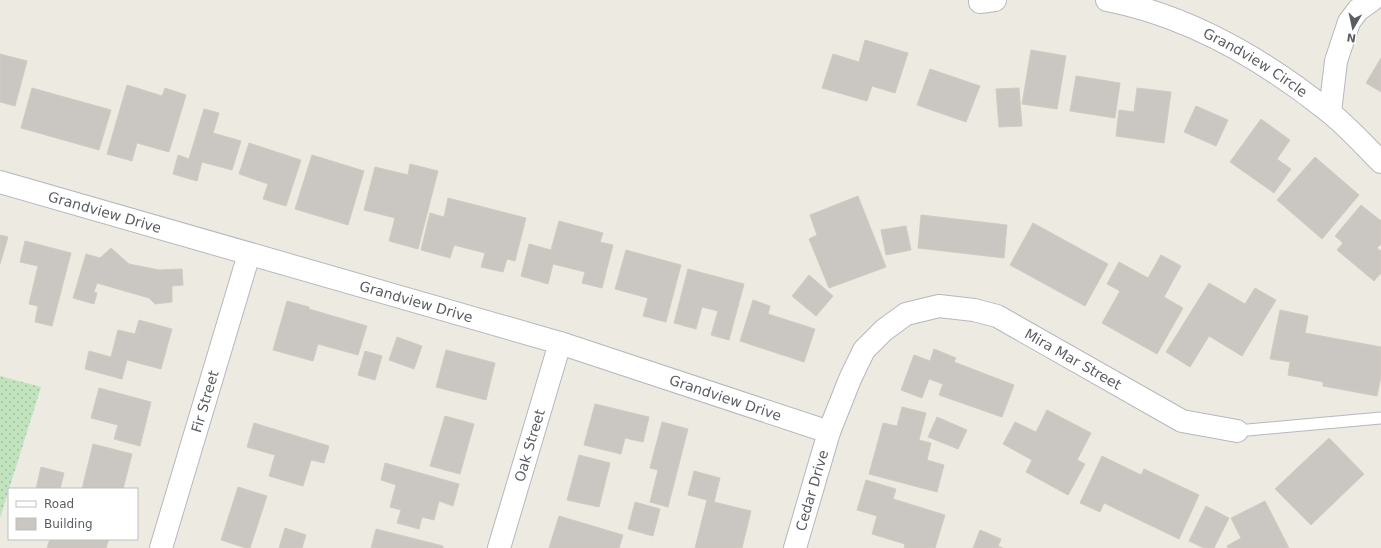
<svg xmlns="http://www.w3.org/2000/svg" width="1381" height="548" font-family="'DejaVu Sans',sans-serif">
	<style>
		.grass { fill: url(#grass-dots) }
		.building { fill: #cac6c1; stroke: #d1cbc1 }
		.lines { fill: none; stroke-linecap: round; stroke-linejoin: round }
		.service-casing { stroke: #b5b8bc; stroke-width: 13 }
		.minor-casing { stroke: #b5b8bc; stroke-width: 24 }
		.service { stroke: #fff; stroke-width: 11 }
		.minor { stroke: #fff; stroke-width: 22 }
		.labels { text-anchor: middle; stroke-width: 4; stroke-linejoin: round; paint-order: stroke }
		.street-label { font-size: 14px; fill: #5a5e62; stroke: #fff }
	</style>
	<defs>
		<pattern id="grass-dots" width="8" height="8" patternUnits="userSpaceOnUse"><rect width="8" height="8" fill="#c1e4bf"/><path d="M2 2h.1M6 6h.1" fill="none" stroke="#a0bc9f" stroke-width="1.8" stroke-linecap="round"/></pattern>
	</defs>
	<rect width="100%" height="100%" fill="#edeae2"/>
	<path class="grass" d="M0,376L41,387L0,518Z"/>
	<path class="building" d="M865,40L908,53L895,93L872,86L867,101L822,88L833,54L859,62Z
		M1031,50L1066,56L1057,109L1022,104Z
		M0,54L27,61L15,106L0,102Z
		M1381,58V92L1366,83Z
		M930,69L980,86L966,122L917,105Z
		M1076,76L1120,83L1115,118L1070,111Z
		M127,85L162,96L165,88L186,95L169,152L137,143L132,161L107,154Z
		M32,88L111,110L99,150L21,128Z
		M1019,88L1022,126L999,127L996,89Z
		M1137,88L1171,92L1164,143L1116,136L1119,110L1134,112Z
		M1196,106L1228,120L1216,146L1184,132Z
		M204,109L219,113L213,133L241,141L232,170L202,162L197,181L173,174L178,155L189,159Z
		M1261,119L1290,140L1277,159L1291,169L1274,193L1230,162Z
		M249,143L301,160L286,206L263,199L268,184L239,174Z
		M312,155L364,171L348,225L295,209Z
		M1315,157L1359,195L1322,239L1277,200Z
		M410,164L438,171L418,249L389,241L395,218L364,210L375,167L408,175Z
		M858,196L886,267L829,288L809,239L817,235L810,215Z
		M448,198L526,218L515,261L507,259L503,272L481,267L485,253L454,245L450,258L421,250L430,213L444,217Z
		M1361,205L1381,221V244L1377,248L1381,251V273L1374,281L1337,250L1343,243L1335,236Z
		M921,215L1007,225L1004,258L918,248Z
		M559,221L603,233L600,242L613,245L602,288L582,283L585,272L553,264L548,284L521,276L529,244L551,250Z
		M1033,223L1108,264L1085,306L1010,265Z
		M906,226L911,250L886,255L881,230Z
		M0,235L8,237L0,264Z
		M25,241L71,253L52,326L35,322L38,306L29,304L38,266L20,262Z
		M111,248L129,264L159,270L182,269L183,285L172,286V302L155,304L149,298L97,283L94,292L97,293L94,304L73,298L86,254L100,258Z
		M626,250L681,265L666,322L643,316L648,298L615,289Z
		M1161,255L1181,266L1164,297L1183,308L1157,354L1102,323L1120,291L1107,284L1119,262L1148,278Z
		M688,269L744,284L729,340L711,335L718,311L702,307L696,329L674,323Z
		M809,275L833,296L816,316L792,296Z
		M1209,283L1245,304L1255,288L1276,300L1242,356L1209,336L1190,367L1166,352Z
		M753,300L770,306L768,314L815,329L804,362L740,341Z
		M287,301L309,307V309L367,326L358,355L318,344L313,361L273,350Z
		M1280,310L1308,316L1305,333L1381,347V376L1377,396L1323,386V382L1288,375L1290,362L1270,359Z
		M139,320L172,329L161,369L127,360L122,379L85,369L89,351L111,357L118,330L135,334Z
		M397,337L422,346L414,369L389,360Z
		M934,349L956,358L954,362L1014,385L1002,417L939,395L943,384L929,379L922,398L901,390L914,355L930,361Z
		M446,350L495,363L486,400L436,387Z
		M365,351L382,356L375,380L358,375Z
		M99,388L151,402L140,446L114,439L118,425L91,418Z
		M595,404L649,417L643,442L625,438L621,454L584,445Z
		M902,407L926,413L919,440L931,443L927,460L944,465L937,492L869,474L883,423L897,426Z
		M1047,410L1091,433L1077,460L1085,464L1068,495L1026,472L1032,460L1003,444L1015,422L1036,432Z
		M445,416L474,424L460,474L430,466Z
		M937,417L967,430L958,449L928,437Z
		M662,422L688,429L668,507L650,502L658,470L650,468Z
		M254,423L329,446L324,463L311,460L303,486L269,476L275,455L247,447Z
		M1329,438L1364,474L1311,525L1275,489Z
		M93,444L132,454L123,489H82Z
		M579,455L610,463L599,507L567,500Z
		M1102,456L1141,475L1144,469L1199,495L1179,539L1104,503L1100,512L1080,503Z
		M385,463L459,484L453,506L439,501L434,520L422,517L419,529L397,523L401,510L390,507L396,485L381,480Z
		M41,467L64,473L60,489H36Z
		M694,471L720,478L714,502L751,511L742,548H695L707,500L688,495Z
		M866,480L896,489L893,499L945,515L935,548H904L905,544L872,534L877,516L857,510Z
		M238,487L267,496L250,548H246L221,540Z
		M1265,501L1289,548H1228L1227,546L1241,538L1231,518Z
		M635,502L660,509L653,536L628,529Z
		M1206,506L1229,518L1214,548H1204L1189,541Z
		M559,516L623,535L619,548H549Z
		M285,528L306,535L302,548H279Z
		M376,529L443,546V548H371Z
		M980,530L1001,539L998,546L1003,548H973Z
		M50,539H109L106,548H47Z"/>
	<g class="lines">
		<g class="service-casing">
			<path id="service" d="M1237,431L1381,418"/>
		</g>
		<g class="minor-casing">
			<g id="minor">
				<path id="s1" d="M1107,0C1190,16 1263,59 1328,111C1347,126 1364,145 1381,162"/>
				<path d="M980,2L995,0"/>
				<path d="M1330,112L1336,61L1349,22L1358,10L1372,0"/>
				<path id="s2" d="M0,182L560,343L829,432"/>
				<path id="s3" d="M161,548L249,254"/>
				<path id="s4" d="M499,548L560,343"/>
				<path id="s5" d="M795,548L829,432L850,379L864,350L884,330L906,314L939,306L974,310L997,316L1182,421L1237,431"/>
			</g>
		</g>
		<use href="#service" class="service"/>
		<use href="#minor" class="minor"/>
	</g>
	<g class="labels">
		<g class="street-label">
			<text dy="5" stroke="none"><textPath href="#s1" startOffset="162">Grandview Circle</textPath></text>
			<text dy="5" stroke="none"><textPath href="#s2" startOffset="109">Grandview Drive</textPath></text>
			<text dy="5" stroke="none"><textPath href="#s2" startOffset="433">Grandview Drive</textPath></text>
			<text dy="5" stroke="none"><textPath href="#s5" startOffset="446">Mira Mar Street</textPath></text>
			<text dy="5" stroke="none"><textPath href="#s2" startOffset="757">Grandview Drive</textPath></text>
			<text dy="5" stroke="none"><textPath href="#s3" startOffset="153">Fir Street</textPath></text>
			<text dy="5" stroke="none"><textPath href="#s4" startOffset="107">Oak Street</textPath></text>
			<text dy="5" stroke="none"><textPath href="#s5" startOffset="60">Cedar Drive</textPath></text>
		</g>
	</g>
	<rect x="8" y="488" width="130" height="52" fill="#ffffff" stroke="#bdbfc0"/>
	<rect x="16" y="501" width="20" height="6" fill="#ffffff" stroke="#bdbfc0"/>
	<text x="44" y="508" font-size="12" fill="#5a5e62">Road</text>
	<rect x="16" y="518" width="20" height="12" fill="#cac6c1" stroke="#bdbfc0"/>
	<text x="44" y="528" font-size="12" fill="#5a5e62">Building</text>
	<g transform="translate(1353 28) rotate(189)" stroke="#ffffff" stroke-width="3" paint-order="stroke">
	<path d="M0-3L7 15L0 10L-7 15Z" fill="#5a5e62"/>
	<text y="-6" font-size="11" font-weight="bold" text-anchor="middle" fill="#5a5e62">N</text>
	</g>
</svg>
